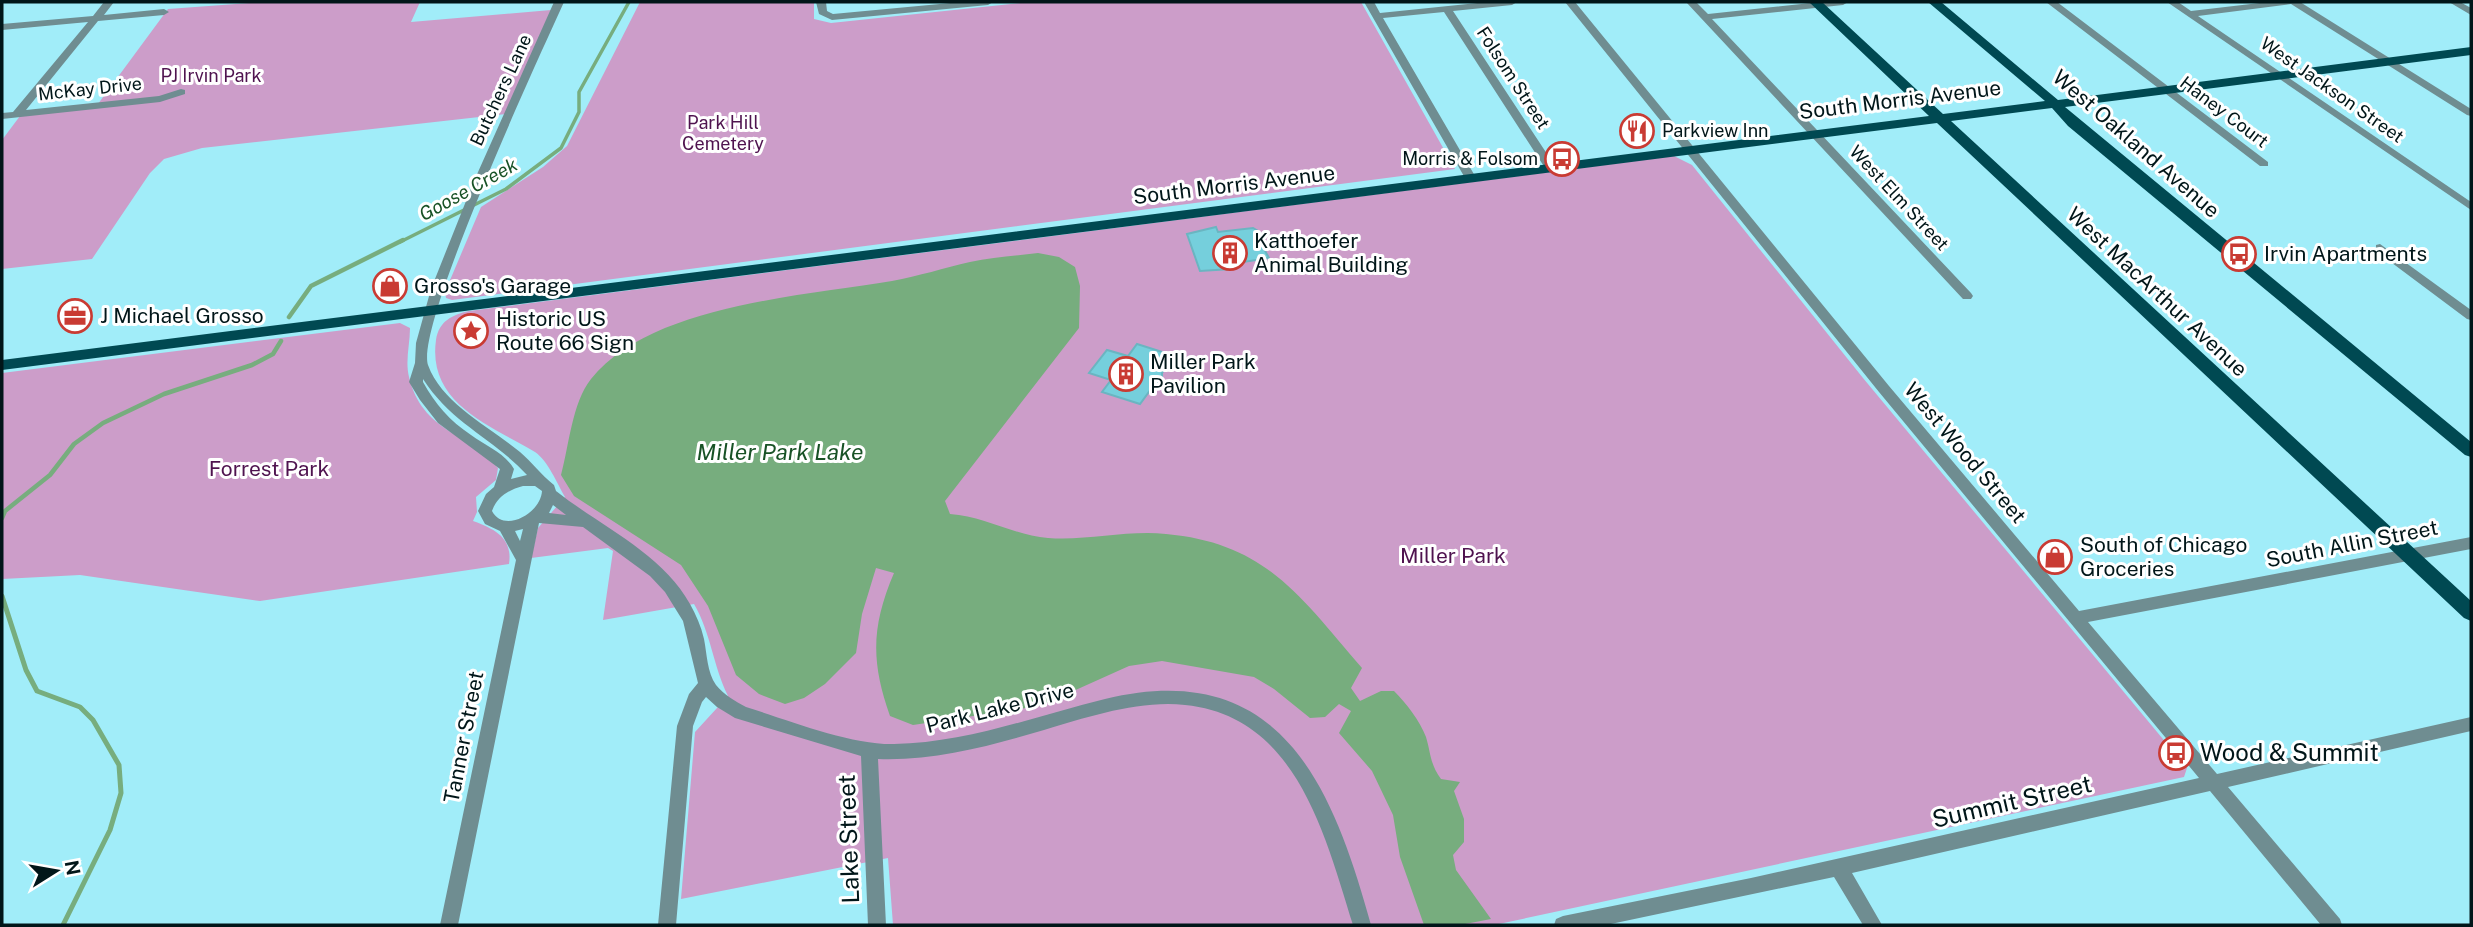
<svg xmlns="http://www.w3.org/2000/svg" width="2473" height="927" font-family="'Public Sans',sans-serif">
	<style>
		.green { fill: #cc9dc9 }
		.water { fill: #77ad7e }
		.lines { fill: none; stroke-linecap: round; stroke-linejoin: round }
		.stream-far2 { stroke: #77ad7e; stroke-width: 3.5 }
		.stream-far1 { stroke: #77ad7e; stroke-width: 4.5 }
		.stream { stroke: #77ad7e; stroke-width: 5 }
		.building { fill: #75cfdc; stroke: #6ab5c1; stroke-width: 2 }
		.minor { fill: #6f8d91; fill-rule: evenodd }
		.major { fill: #004952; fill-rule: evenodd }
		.labels { text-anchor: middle; stroke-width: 6; stroke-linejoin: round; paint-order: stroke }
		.far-park-label { font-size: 18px; fill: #4f134f; stroke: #fff }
		.far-street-label { font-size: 18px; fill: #011619; stroke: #fff }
		.far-poi-label { font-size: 18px; fill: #011619; stroke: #fff; text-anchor: start }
		.far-water-label { font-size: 19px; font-style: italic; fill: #185226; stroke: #fff }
		.street-label { font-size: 21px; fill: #011619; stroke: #fff }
		.poi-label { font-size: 21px; fill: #011619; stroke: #fff; text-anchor: start }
		.park-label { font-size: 21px; fill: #4f134f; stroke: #fff }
		.water-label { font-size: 23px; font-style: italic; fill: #185226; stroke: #fff }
		.near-poi-label { font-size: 24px; fill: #011619; stroke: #fff; text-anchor: start }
		.near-street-label { font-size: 24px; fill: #011619; stroke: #fff }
	</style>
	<rect width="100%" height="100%" fill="#a1edf9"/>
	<path class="green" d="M262,2H420L411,22L551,10L506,114L202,148L164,159L150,173L92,259L2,269V140L20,116L95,108L168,9Z
		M640,2H814V19L831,23L1029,2H1361L1455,169L452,300L446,298L445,292L481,207L543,167L567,146Z
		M1674,156L1692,165L1863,378L2187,768L2184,777L1494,925H893L888,858L681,899L695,732L728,696C713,666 711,633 694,604L603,620L613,551L608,548L531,558L538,528L565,497C557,483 548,461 535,452C492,426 427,404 436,340C439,321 452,315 469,311Z
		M400,323L410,328C410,344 405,361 409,377C422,432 468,432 498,468L496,480L476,497L477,512L473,521C495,529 513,538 509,564L260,601L80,575L2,579V373Z"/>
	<path class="water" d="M1038,253L1059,257L1075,267L1080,286L1079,328L945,501L950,514C984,516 1013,535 1048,538C1087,541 1127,530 1166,534C1267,543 1301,598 1362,668L1351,688L1360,701L1381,691H1394C1406,703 1420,721 1426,737C1431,754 1430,764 1441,779L1460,782L1454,791L1464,819V842L1453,855L1456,870L1491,919L1460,925H1424L1400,857L1393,815L1372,771L1339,733L1351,711L1339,704L1325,717L1310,718L1274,689L1254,677L1162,661L1129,666L1040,706L913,725L890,716C871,662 871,627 894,573L876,568L862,614L856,653L825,684L804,698L785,704L759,694L736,675L708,606L681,565L574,496L561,475C569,446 572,403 591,379C650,305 803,296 892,281C919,276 944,268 970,262C992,257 1016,256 1038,253Z"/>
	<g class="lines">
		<path class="stream-far2" d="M400,242L506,189L561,148L579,112V92L629,2"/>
		<path class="stream-far1" d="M289,317L311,286L403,240
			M2,518L5,511L50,475L74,444L103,423L164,394L252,365L273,354L281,341"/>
		<path class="stream" d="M2,596L26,670L37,691L80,707L93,720L119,765L121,793L110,830L63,925"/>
	</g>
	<path class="building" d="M1216,227L1218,232L1253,228L1258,231L1268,248L1264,249L1269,258L1230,264L1231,269L1200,271L1187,234Z
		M1137,344L1175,356L1162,373V381L1154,385L1140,404L1102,392L1111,380L1089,373L1107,350L1128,356Z"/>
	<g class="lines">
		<path class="minor" d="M104,2H114L104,15L164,9L169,12L164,15L98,21L26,110L159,96L181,89L185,90V94L160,102L2,119V113L13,112L88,22L2,30V24L93,16Z
			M554,2H564C540,55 415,325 428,365C442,404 490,427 520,452C532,462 541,475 554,485L556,491C600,526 662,553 690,604C696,615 701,626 704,639C707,654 707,672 716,685C724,695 735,701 746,707C788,720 851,745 894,744C967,743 1035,716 1105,699C1280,657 1332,784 1371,925H1353C1325,836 1297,716 1185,705C1139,700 1088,717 1044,730C990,746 935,761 878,759L886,925H868L861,756L735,718L717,707L706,697L702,702L693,726L676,925H658L677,726L689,694L698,683L683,621L665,592L650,576L583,527L539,523L458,925H440L516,560L500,531L485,524L478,511L486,494L494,487L500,469L438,423L420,400L409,382L415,363L416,343L431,289L474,181ZM423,379C452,424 493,438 527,475L511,479L514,469C505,453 486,446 471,435C450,421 435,404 423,382ZM523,486H535L542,491C541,513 504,534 492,511C497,497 508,490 523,486ZM553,505L566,515L549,513ZM523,529L520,541L515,531Z
			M816,2H826L827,11L833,14L961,2H993L988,5L832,20L819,14Z
			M1364,2H1374L1380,13L1487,2H1517L1512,5L1453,11L1555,166L1553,168H1545L1444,12L1383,18L1475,176L1473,178H1465Z
			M1565,2H1575L1889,386L2079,611L2471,537V549L2088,622L2217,774L2471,717V731L2228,787L2340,919L2342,925H2321L2210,791L1852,873L1882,925H1863L1834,877L1606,925H1554L1556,919L1563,916L1751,878L2199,778L1879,392Z
			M1686,2H1696L1708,14L1820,2H1848L1843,5L1712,19L1971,293L1973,296L1971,299H1963Z
			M2046,2H2057L2268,162V166H2260Z
			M2167,2H2178L2191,11L2268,2H2300L2471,109V116L2467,115L2291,4L2198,16L2471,202V210Z
			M2449,2H2460L2471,8V15Z
			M2380,244L2471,310V320L2467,319L2376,251V245Z"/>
		<path class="major" d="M1809,2H1822L1943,114L2045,101L1928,2H1941L2058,100L2471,47V55L2065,107L2471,442V457L2465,455L2068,126L2052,108L1951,121L2471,601V621L2464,618L1937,123L2,370V360L1929,116Z"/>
	</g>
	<defs>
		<g id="restaurant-ring" transform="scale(1.75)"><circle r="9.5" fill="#fff" stroke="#c93b33" stroke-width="1.5"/><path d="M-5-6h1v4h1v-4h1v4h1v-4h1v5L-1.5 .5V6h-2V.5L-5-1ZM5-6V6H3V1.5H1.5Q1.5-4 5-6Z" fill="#c93b33"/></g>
		<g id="bus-ring" transform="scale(1.75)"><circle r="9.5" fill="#fff" stroke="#c93b33" stroke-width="1.5"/><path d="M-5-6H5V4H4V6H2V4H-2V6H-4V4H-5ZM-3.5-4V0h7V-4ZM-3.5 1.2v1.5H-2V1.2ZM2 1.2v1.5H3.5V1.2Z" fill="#c93b33"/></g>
		<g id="building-ring" transform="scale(1.75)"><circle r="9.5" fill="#fff" stroke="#c93b33" stroke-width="1.5"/><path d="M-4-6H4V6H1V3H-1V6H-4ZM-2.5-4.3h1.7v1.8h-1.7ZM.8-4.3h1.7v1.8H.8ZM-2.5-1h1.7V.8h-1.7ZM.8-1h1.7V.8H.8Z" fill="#c93b33"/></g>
		<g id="shop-ring" transform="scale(1.75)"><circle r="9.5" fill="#fff" stroke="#c93b33" stroke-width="1.5"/><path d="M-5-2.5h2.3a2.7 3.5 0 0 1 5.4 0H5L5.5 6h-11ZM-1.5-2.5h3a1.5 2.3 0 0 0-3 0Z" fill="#c93b33"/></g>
		<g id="office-ring" transform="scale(1.75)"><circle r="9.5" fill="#fff" stroke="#c93b33" stroke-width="1.5"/><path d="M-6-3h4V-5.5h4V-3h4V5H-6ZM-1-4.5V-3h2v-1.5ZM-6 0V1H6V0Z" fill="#c93b33"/></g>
		<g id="sight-ring" transform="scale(1.75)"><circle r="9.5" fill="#fff" stroke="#c93b33" stroke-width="1.5"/><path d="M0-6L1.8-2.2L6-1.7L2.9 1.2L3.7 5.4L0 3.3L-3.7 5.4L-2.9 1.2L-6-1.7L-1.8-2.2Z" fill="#c93b33"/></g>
	</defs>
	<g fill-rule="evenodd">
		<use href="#restaurant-ring" x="1637" y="131"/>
		<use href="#bus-ring" x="1562" y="159"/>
		<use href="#building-ring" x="1230" y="253"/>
		<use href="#bus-ring" x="2239" y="254"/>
		<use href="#shop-ring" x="390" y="286"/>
		<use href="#office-ring" x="75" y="316"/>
		<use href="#sight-ring" x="471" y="331"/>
		<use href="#building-ring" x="1126" y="374"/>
		<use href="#shop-ring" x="2055" y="557"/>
		<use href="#bus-ring" x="2176" y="753"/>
	</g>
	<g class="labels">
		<g class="far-park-label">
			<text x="211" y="82">PJ Irvin Park</text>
			<text x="723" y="129">Park Hill<tspan x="723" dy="21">Cemetery</tspan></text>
		</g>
		<g class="far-street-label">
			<text transform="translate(1513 78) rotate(57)" y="6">Folsom Street</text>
			<text transform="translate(90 89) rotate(-6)" y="6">McKay Drive</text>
			<text transform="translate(501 90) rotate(-65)" y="6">Butchers Lane</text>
			<text transform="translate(2332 90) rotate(35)" y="6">West Jackson Street</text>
			<text transform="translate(2224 112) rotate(37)" y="6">Haney Court</text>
			<text transform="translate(1899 198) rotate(47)" y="6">West Elm Street</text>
		</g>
		<g class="far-poi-label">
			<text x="1662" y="137">Parkview Inn</text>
			<text x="1538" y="165" text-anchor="end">Morris &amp; Folsom</text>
		</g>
		<g class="far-water-label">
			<text transform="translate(468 189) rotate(-29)" y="7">Goose Creek</text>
		</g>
		<g class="street-label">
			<text transform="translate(1900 100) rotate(-7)" y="7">South Morris Avenue</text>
			<text transform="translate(2136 144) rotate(41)" y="7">West Oakland Avenue</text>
			<text transform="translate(1234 185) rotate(-7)" y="7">South Morris Avenue</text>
			<text transform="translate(2157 292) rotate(43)" y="7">West MacArthur Avenue</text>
			<text transform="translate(1965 453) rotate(50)" y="7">West Wood Street</text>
			<text transform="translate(2352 544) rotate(-11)" y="7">South Allin Street</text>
			<text transform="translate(1000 708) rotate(-14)" y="7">Park Lake Drive</text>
			<text transform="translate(464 737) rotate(-79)" y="7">Tanner Street</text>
		</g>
		<g class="poi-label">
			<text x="1254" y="248">Katthoefer<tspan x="1254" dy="24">Animal Building</tspan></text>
			<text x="2264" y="261">Irvin Apartments</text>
			<text x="414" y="293">Grosso's Garage</text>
			<text x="100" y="323">J Michael Grosso</text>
			<text x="496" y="326">Historic US<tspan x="496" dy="24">Route 66 Sign</tspan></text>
			<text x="1150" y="369">Miller Park<tspan x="1150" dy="24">Pavilion</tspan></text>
			<text x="2080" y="552">South of Chicago<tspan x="2080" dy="24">Groceries</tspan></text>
		</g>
		<g class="park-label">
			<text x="269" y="476">Forrest Park</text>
			<text x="1453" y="563">Miller Park</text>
		</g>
		<g class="water-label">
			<text x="780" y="460">Miller Park Lake</text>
		</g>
		<g class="near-poi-label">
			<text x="2200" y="761">Wood &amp; Summit</text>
		</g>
		<g class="near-street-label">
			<text transform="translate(2012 802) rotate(-13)" y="8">Summit Street</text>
			<text transform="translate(849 839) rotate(-92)" y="8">Lake Street</text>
		</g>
	</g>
	<rect width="2473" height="927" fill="none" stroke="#011619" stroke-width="7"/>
	<g transform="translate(56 871) rotate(79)" stroke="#ffffff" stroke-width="5" paint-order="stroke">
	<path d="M0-5L12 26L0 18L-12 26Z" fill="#011619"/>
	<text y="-10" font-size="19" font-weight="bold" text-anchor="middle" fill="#011619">N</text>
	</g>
</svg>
